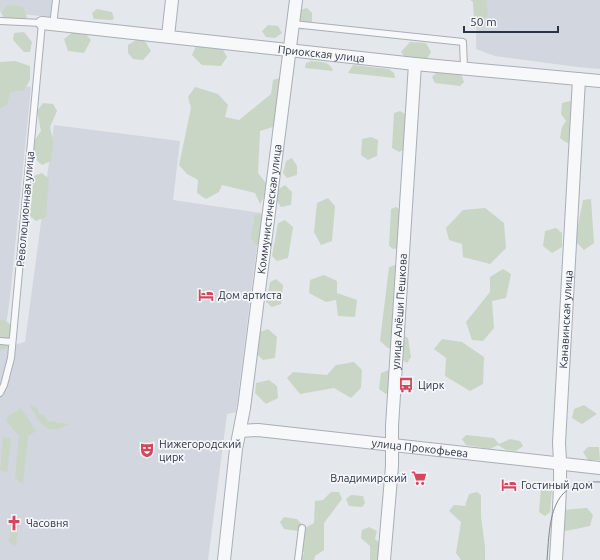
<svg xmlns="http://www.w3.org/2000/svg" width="600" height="560" font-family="Ubuntu,sans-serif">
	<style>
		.built { fill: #d2d6de }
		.green { fill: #c9d6c5 }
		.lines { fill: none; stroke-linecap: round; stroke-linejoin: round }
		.service-casing { stroke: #a9aeb7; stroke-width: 8 }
		.minor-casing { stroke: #a9aeb7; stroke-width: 14 }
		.service { stroke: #f7f8fa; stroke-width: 6 }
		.minor { stroke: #f7f8fa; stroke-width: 12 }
		.tram { stroke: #7d8696; stroke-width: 1 }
		.labels { text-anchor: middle; stroke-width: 3.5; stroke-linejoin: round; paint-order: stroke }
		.street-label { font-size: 11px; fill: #2b3445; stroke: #f4f6f9 }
		.poi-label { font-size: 11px; fill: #2b3445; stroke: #f4f6f9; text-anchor: start }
	</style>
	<rect width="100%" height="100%" fill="#e4e7ec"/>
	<path class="built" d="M0,0H52L50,17L0,12Z
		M477,0H600V69L578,67L495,56L476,49Z
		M0,83L31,87L10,297L3,348L25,342L54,125L180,141L173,200L261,213L236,412L227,414L208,560H0Z"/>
	<path class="green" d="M470,0H486L488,16L481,22L474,19L473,2Z
		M7,5L23,7L27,17L20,23L6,21L1,13Z
		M307,8L312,13V26L302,30L294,21L296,11Z
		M97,9L112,12L114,19L111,20L94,19L92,13Z
		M268,25L278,26L282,33L275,38L266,37L262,31Z
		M74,31L84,32L91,40L84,53L68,51L64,39Z
		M24,32L32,42L30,52H24L13,40L14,33Z
		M136,40L145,41L151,51L143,60L133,59L128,53V45Z
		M410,42L426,43L431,52L425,62L406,59L401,52Z
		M220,44L227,57L221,66L202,65L192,55L196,46Z
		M15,61L30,66V80L24,90L10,92L7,105L0,108V62Z
		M311,61C321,62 330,61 333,71L305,68L306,63Z
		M353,65L389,69L394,73L395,78L348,73Z
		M437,72L461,74L464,82L460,86L435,83L432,77Z
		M283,77L276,126L260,131L258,173L269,187L260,204L255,193L222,185L219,192L206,199L197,193L198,180L187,174L179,165L191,108L188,97L195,87L218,94L228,105L225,117L239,120L271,94L273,80Z
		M570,101L575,105L574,117L570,121L574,127L573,142L567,143L560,138L562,127L566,121L561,114L562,103Z
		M43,103L53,104L57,111L50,127L53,141L51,161L42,165L33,157L35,140L41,131L37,111Z
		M400,111L407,115L406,149L399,152L392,148L394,113Z
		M371,137L378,140L377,156L368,160L361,155L362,139Z
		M292,158L297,166V175L287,178L283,173L286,161Z
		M42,173L49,179L46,217L36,221L26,213L31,177Z
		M285,185L292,192L291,205L281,207L276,200L277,190Z
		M328,198L335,206L332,241L321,245L314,232L317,203Z
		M591,199L594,243L584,250L575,241L583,200Z
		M396,207L402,211L400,248L393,249L389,246L391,209Z
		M485,208L504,223L506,248L490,264L463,257L462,244L449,240L446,228L463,210Z
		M263,214L266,219L262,243L256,245L251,238L255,215Z
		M285,220L293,227L288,258L277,261L272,256L278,223Z
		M556,228L562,233V247L552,253L543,246L545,231Z
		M395,265L400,270L395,330L408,338L411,357L407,363L399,358L400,349L388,348L380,341L389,267Z
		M503,269L511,274L506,298L492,301L494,328L483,341L472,340L466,322L490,292V277Z
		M324,275L337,281V293L357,300L355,317L338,316L336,300L326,302L309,293L310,280Z
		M276,279L283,285L281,304L272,307L266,302L270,282Z
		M3,319L11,325L9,348L0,350V320Z
		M268,329L277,337L275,358L263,360L254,351L257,333Z
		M442,339L462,342L484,357L483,384L470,391L445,376L446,358L434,349Z
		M354,362L362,370L361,388L351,398L334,388L300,394L287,378L293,372L327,375L336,365Z
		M389,370L394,376L392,392L386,394L379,389L381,373Z
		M269,380L277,386L278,398L266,404L255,393L256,383Z
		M29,405L38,409L39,414L45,416L48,421L69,424C46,438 41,423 29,405Z
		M584,405L597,414L582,424L572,418L574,409Z
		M21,408L36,431L28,436L23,484L15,478L19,436L7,422V417Z
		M466,435L494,438L499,444L510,439L520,441L523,446L516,451L506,450L498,445L490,449L466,445L462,439Z
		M3,437L11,438L7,473L0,470Z
		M588,447H599L600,460H588L583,452Z
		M546,487L552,490L550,512L545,516L539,512L541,488Z
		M331,492H339L342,499L324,523V550L315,556L314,560H301L304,552L296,546L298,531L284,529L280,522L284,517L297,519L305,528L314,523L315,501L323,500Z
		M477,492L481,495V517L485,547V560H461L456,553L461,522L449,511L454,505L465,506L469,494Z
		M351,495L363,496L365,503L362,507L349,506L346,499Z
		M587,508L593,515L590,526L566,531L558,524L562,510Z
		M11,520H19L16,546L9,542Z
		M369,527L377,531L375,539L383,546L382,560H370V546L361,538L362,530Z"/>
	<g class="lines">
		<g class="service-casing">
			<path id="service" d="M0,21L42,23L11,358L4,385L0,393
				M293,24L463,42L464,68
				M53,25L56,0
				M0,341L12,342
				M298,560L302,528"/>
		</g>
		<g class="minor-casing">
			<g id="minor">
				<path id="s1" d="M42,23L415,64L600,81"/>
				<path d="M168,36L172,0"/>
				<path id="s2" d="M240,431L258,430L600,468"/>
				<path id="s3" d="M224,560L236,449L244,408L296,0"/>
				<path id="s4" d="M384,560L392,466V426L415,64"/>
				<path id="s5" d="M556,560C558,521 562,482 559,443L579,79"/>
			</g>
		</g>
		<use href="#service" class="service"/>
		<use href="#minor" class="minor"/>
		<path class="tram" d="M547,560C550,522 549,479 600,482"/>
	</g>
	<defs>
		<g id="hotel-bare" transform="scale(1.2)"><path d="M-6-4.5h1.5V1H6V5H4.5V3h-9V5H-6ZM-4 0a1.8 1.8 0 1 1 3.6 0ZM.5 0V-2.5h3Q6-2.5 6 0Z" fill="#d1495b" stroke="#f4f6f9" stroke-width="2.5" paint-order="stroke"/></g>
		<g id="bus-bare" transform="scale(1.2)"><path d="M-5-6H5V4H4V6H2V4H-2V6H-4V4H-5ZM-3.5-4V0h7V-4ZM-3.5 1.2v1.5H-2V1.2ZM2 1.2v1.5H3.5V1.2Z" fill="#d1495b" stroke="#f4f6f9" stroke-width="2.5" paint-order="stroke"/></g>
		<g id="theatre-bare" transform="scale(1.2)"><path d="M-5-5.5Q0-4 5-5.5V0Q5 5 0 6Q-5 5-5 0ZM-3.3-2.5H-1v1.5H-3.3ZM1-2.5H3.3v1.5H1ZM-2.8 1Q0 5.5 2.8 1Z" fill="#d1495b" stroke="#f4f6f9" stroke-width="2.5" paint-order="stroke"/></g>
		<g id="supermarket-bare" transform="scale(1.2)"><path d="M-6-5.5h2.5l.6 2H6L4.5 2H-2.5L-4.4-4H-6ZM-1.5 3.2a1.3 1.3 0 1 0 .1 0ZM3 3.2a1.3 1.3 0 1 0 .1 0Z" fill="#d1495b" stroke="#f4f6f9" stroke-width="2.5" paint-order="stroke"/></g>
		<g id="church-bare" transform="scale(1.2)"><path d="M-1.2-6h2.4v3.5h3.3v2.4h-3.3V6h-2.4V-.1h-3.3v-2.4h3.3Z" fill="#d1495b" stroke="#f4f6f9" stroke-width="2.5" paint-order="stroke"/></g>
	</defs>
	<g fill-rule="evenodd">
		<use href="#hotel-bare" x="206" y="295"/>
		<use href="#bus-bare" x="406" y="385"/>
		<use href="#theatre-bare" x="147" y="450"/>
		<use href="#supermarket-bare" x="419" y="478"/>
		<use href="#hotel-bare" x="509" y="485"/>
		<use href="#church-bare" x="14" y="523"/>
	</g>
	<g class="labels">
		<g class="street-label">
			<text dy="4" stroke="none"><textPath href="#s1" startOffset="281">Приокская улица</textPath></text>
			<text transform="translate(25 209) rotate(-85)" y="4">Революционная улица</text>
			<text dy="4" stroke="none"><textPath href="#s3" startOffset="354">Коммунистическая улица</textPath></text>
			<text dy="4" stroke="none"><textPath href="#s4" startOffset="249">улица Алёши Пешкова</textPath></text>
			<text dy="4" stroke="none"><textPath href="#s5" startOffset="241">Канавинская улица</textPath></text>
			<text dy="4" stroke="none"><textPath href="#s2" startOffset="181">улица Прокофьева</textPath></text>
		</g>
		<g class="poi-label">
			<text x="218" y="299">Дом артиста</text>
			<text x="418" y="389">Цирк</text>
			<text x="159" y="448">Нижегородский<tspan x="159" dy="13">цирк</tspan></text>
			<text x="407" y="482" text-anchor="end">Владимирский</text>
			<text x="521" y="489">Гостиный дом</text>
			<text x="26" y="527">Часовня</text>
		</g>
	</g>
	<path d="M464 26v6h94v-6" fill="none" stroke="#2b3445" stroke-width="2"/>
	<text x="470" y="26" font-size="12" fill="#2b3445" stroke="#f4f6f9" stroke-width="3" paint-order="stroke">50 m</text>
</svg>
